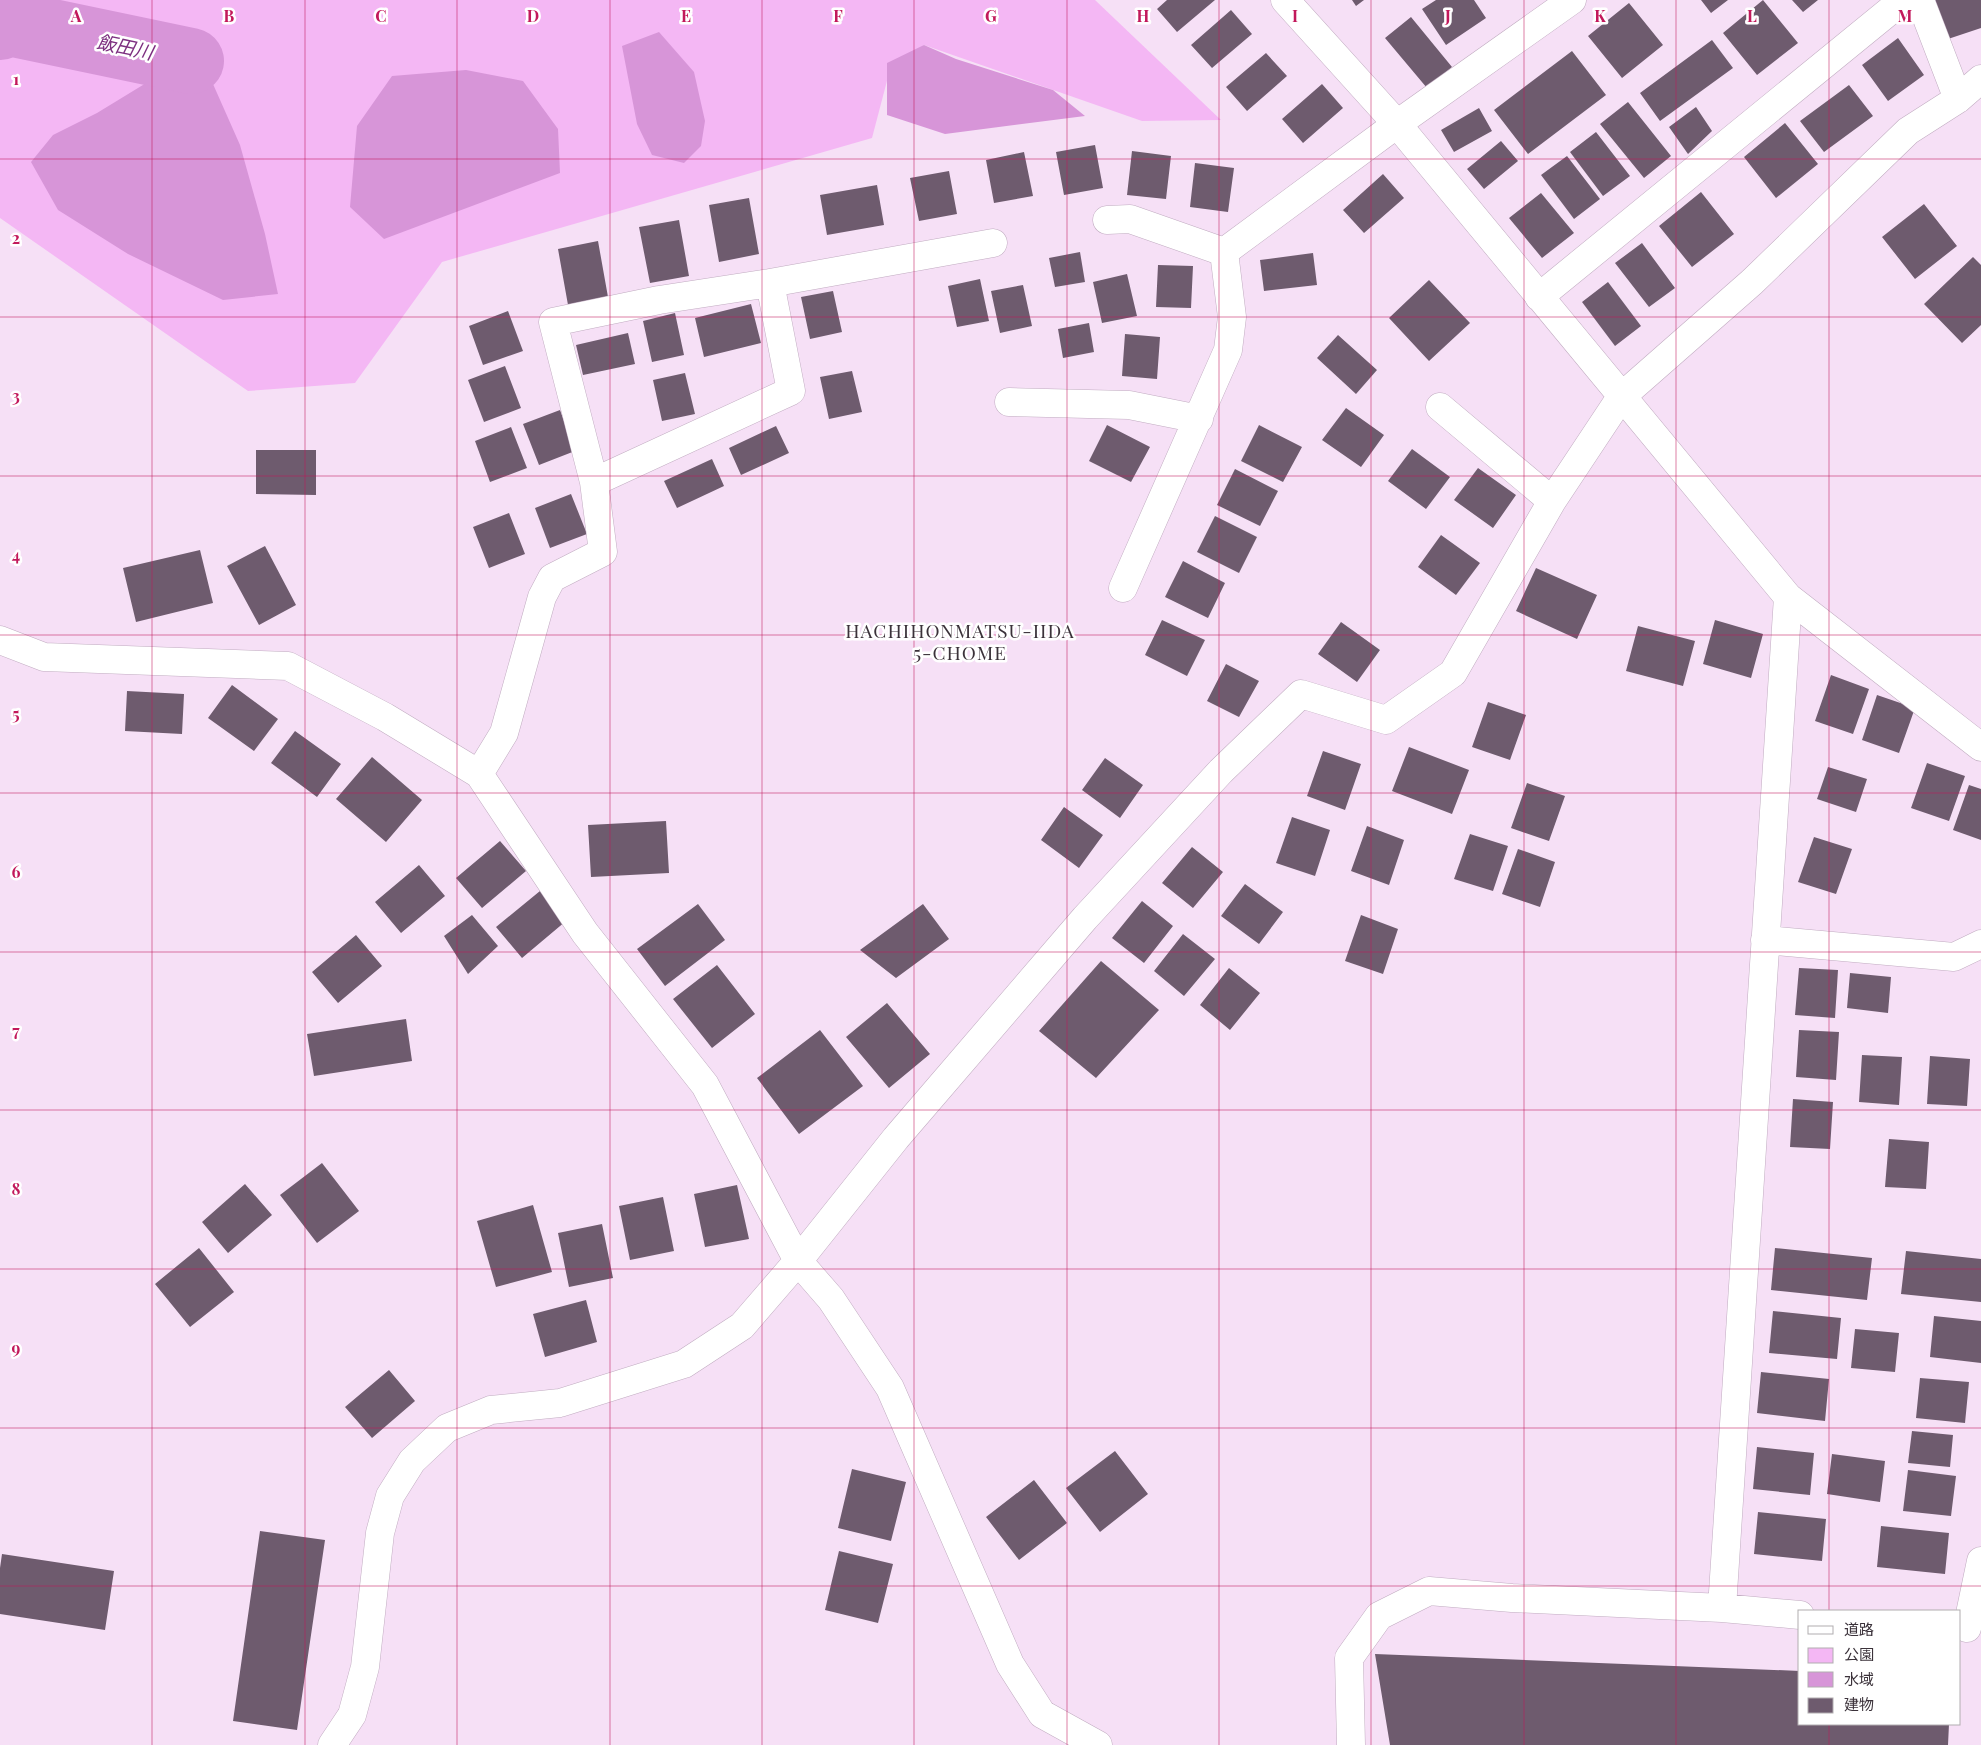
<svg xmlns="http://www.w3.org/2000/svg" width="1981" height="1745" font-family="'Playfair Display','Noto Sans JP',serif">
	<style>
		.green { fill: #f4b7f4 }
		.water { fill: #d795d8 }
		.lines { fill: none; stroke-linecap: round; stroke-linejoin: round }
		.river { stroke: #d795d8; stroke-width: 66 }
		.building { fill: #6e5b6e }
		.minor-casing { stroke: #c1acc1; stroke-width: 29 }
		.minor { stroke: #fff; stroke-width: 28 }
		.grid { fill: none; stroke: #c2185b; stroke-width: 1; stroke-opacity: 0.55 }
		.labels { text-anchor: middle; stroke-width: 5; stroke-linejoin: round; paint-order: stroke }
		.water-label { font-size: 19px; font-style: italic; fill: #7d3080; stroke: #fff }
		.neighbourhood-label { font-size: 19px; letter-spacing: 1px; fill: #3b323a; stroke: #fff }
		.grid-label { font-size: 16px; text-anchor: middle; font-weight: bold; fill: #c2185b; stroke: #fff; stroke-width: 5; stroke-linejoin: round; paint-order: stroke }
	</style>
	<rect width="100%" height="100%" fill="#f6e0f6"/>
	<path class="green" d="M0,0H1095L1221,120L1142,121L924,45L888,77L872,138L442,262L355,383L248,391L0,218Z"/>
	<path class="water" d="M659,32L694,72L705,121L701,146L684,163L652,155L637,124L622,46Z
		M924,45L956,59L1053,90L1085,116L945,134L887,115V63Z
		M466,70L523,81L558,129L560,173L384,239L350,207L357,126L392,76Z
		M209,75L240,145L265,234L278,294L223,300L128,254L58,210L31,162L53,135L97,113L156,77Z"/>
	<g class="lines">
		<path class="river" d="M0,27L9,23L191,61"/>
	</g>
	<path class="building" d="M1167,0H1215L1177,32L1157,9Z
		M1352,0H1364L1356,6Z
		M1436,0H1474L1486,18L1446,45L1422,9Z
		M1701,0H1728L1711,13Z
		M1763,0L1798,43L1757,75L1723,33Z
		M1792,0H1818L1803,12Z
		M1936,0H1981V28L1945,40L1932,1Z
		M1629,3L1663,45L1622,78L1588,36Z
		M1231,10L1252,34L1212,68L1191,45Z
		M1411,17L1452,67L1427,88L1385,38Z
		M1898,38L1924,75L1888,101L1862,65Z
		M1712,40L1733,68L1660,121L1640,93Z
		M1572,51L1606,95L1528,154L1494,110Z
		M1266,53L1287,76L1247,111L1226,87Z
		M1322,84L1343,108L1303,143L1282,119Z
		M1849,85L1873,116L1824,152L1800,121Z
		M1628,102L1671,156L1644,178L1600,124Z
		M1696,107L1712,131L1688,154L1669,127Z
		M1479,108L1492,131L1454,152L1441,130Z
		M1785,123L1818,164L1776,198L1744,157Z
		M1596,132L1630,176L1603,196L1570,152Z
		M1501,141L1518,161L1484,189L1467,169Z
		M1095,145L1103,188L1064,195L1056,152Z
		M1132,151L1171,156L1166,199L1127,195Z
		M1024,152L1033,196L994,203L986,160Z
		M1567,156L1600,199L1574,219L1541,175Z
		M1195,163L1234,168L1228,212L1190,207Z
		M949,171L957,214L919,221L910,178Z
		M1383,174L1404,198L1364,233L1343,210Z
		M877,185L884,225L827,235L820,195Z
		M1701,192L1734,234L1692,267L1659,226Z
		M1541,193L1574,233L1542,258L1509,218Z
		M749,198L759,254L719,262L709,205Z
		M1924,204L1957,246L1915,279L1882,237Z
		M679,220L689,276L650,283L639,227Z
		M598,241L608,297L568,305L558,249Z
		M1642,243L1675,288L1649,307L1615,263Z
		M1080,252L1085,282L1055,287L1049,258Z
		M1313,253L1317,285L1264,291L1260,260Z
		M1973,257L1981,265V325L1962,343L1924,304Z
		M1158,265L1193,266L1191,308L1156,307Z
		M1127,274L1137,316L1102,323L1093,282Z
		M980,279L989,321L957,327L948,286Z
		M1429,280L1470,323L1429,361L1389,318Z
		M1608,282L1641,326L1615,346L1582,302Z
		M1023,285L1032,326L1000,333L991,291Z
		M833,291L842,332L810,339L801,297Z
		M751,304L761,343L704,357L695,318Z
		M508,311L523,351L483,365L469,326Z
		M675,313L684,355L652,362L643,321Z
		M1089,323L1094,352L1063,358L1058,329Z
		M628,333L635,364L583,375L576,345Z
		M1125,334L1160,337L1157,379L1122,376Z
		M1338,335L1377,370L1356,394L1317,358Z
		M505,366L521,408L484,422L468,380Z
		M852,371L862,412L829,419L820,377Z
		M685,373L695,414L662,421L653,380Z
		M1346,408L1384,435L1361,467L1322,440Z
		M560,410L575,451L539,465L523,424Z
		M1107,425L1150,447L1131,482L1089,461Z
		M1259,425L1302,447L1283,482L1241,461Z
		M776,426L789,453L741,475L729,448Z
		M511,427L527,468L490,482L475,441Z
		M1412,449L1450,477L1426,509L1388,481Z
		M256,450H316V495L256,494Z
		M712,459L724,486L677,508L664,481Z
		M1478,468L1516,495L1493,528L1454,500Z
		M1235,469L1278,491L1260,526L1217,505Z
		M571,494L587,534L550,548L535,508Z
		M509,513L525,554L489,568L473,527Z
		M1215,516L1257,537L1239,573L1197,552Z
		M1441,535L1480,563L1456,595L1418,567Z
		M265,546L296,605L259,625L227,566Z
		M200,550L213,603L136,622L123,568Z
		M1183,561L1225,583L1208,618L1165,597Z
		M1536,568L1597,595L1577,639L1516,611Z
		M1162,620L1205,640L1187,676L1145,655Z
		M1715,620L1763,634L1751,678L1703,664Z
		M1341,622L1380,650L1357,682L1318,654Z
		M1638,626L1695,641L1683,686L1626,671Z
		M1226,664L1259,681L1239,717L1207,701Z
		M1831,675L1869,689L1853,734L1815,721Z
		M232,685L278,719L254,751L208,718Z
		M127,691L184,694L182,734L125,731Z
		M1877,695L1915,708L1899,753L1862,740Z
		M1488,702L1526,715L1510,760L1472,747Z
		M295,731L341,764L317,797L271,763Z
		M1409,747L1469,770L1452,814L1392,791Z
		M1323,751L1361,764L1345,810L1307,796Z
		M372,757L422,800L386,842L336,799Z
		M1105,758L1143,785L1120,818L1082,790Z
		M1927,763L1965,776L1949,821L1911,808Z
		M1828,767L1867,779L1856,812L1817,799Z
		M1527,783L1565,796L1549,841L1511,828Z
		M1969,785L1981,789V840L1953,830Z
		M1064,807L1103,835L1079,868L1041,840Z
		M1292,817L1330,830L1315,876L1276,863Z
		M666,821L669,873L591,877L588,825Z
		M1367,826L1404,840L1389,885L1351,871Z
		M1470,834L1508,846L1493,891L1454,879Z
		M1814,837L1852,849L1836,894L1798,882Z
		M500,841L526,871L482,908L456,878Z
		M1192,847L1223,872L1193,908L1162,883Z
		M1518,849L1555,862L1540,907L1502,894Z
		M419,865L445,896L401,933L375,902Z
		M1245,884L1283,912L1259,944L1221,916Z
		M540,891L566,921L522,958L496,927Z
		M1142,901L1173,926L1144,963L1112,938Z
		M698,904L725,940L665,986L637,949Z
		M923,904L949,939L896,978L860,950Z
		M472,915L498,946L468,974L444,936Z
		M1361,915L1398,929L1383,974L1345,961Z
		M1183,934L1215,959L1184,996L1154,971Z
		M356,935L382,966L338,1003L312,972Z
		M1101,961L1159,1010L1096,1078L1039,1031Z
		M717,965L755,1014L712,1048L673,999Z
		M1229,968L1260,993L1230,1030L1200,1005Z
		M1799,968L1838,970L1835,1018L1795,1015Z
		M1850,973L1891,977L1888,1013L1847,1008Z
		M887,1003L930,1054L889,1088L846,1037Z
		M406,1019L412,1061L314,1076L307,1034Z
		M820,1030L863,1086L799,1134L757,1078Z
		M1799,1030L1839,1032L1836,1080L1796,1077Z
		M1862,1055L1902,1057L1899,1105L1859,1102Z
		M1930,1056L1970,1059L1967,1106L1927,1104Z
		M1793,1099L1833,1102L1830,1149L1790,1147Z
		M1889,1139L1929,1142L1926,1189L1885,1187Z
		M322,1163L359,1211L317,1243L280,1195Z
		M245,1184L272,1215L228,1253L202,1222Z
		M737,1185L749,1239L705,1247L694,1194Z
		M663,1197L674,1251L630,1260L619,1206Z
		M533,1205L552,1272L496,1287L477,1221Z
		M602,1224L613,1278L569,1287L558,1233Z
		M199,1248L234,1292L190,1327L155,1284Z
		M1775,1248L1872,1258L1867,1300L1771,1290Z
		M1906,1251L1981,1259V1302L1901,1294Z
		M586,1300L597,1342L545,1357L533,1314Z
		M1773,1311L1841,1318L1837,1359L1769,1353Z
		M1934,1316L1981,1321V1363L1930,1357Z
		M1855,1329L1899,1333L1895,1372L1851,1368Z
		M389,1370L415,1401L372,1438L345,1407Z
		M1761,1372L1829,1379L1825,1421L1757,1413Z
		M1920,1378L1969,1382L1965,1423L1916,1418Z
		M1912,1431L1953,1435L1950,1467L1908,1463Z
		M1757,1447L1814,1453L1810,1495L1753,1489Z
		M1115,1451L1148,1494L1100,1532L1066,1488Z
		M1832,1454L1885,1461L1880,1502L1827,1494Z
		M852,1469L906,1482L891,1541L838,1528Z
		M1908,1470L1956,1476L1951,1516L1903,1511Z
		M1034,1480L1067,1523L1019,1560L986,1517Z
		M1758,1512L1826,1519L1822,1561L1754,1554Z
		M1881,1526L1949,1533L1945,1574L1877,1567Z
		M260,1531L325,1540L297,1730L233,1721Z
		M839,1551L893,1564L878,1623L825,1610Z
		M2,1554L114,1571L105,1630L0,1614V1568Z
		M1375,1654L1800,1671V1724H1949L1948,1745H1390Z"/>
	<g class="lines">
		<g class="minor-casing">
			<path id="minor" d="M1285,0L1397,124L1788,597L1722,1608
				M1920,0L1958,99
				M1107,220L1130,219L1224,252
				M1539,297L1892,9L1908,0
				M1009,402L1129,405L1199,419
				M1440,407L1552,501
				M594,482L791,391L770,283
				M1123,588L1228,350L1232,317L1224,252L1397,124L1572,0
				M1788,597L1981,747
				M0,640L44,657L288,666L385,717L479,774L585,933L705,1085L798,1261L831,1299L890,1388L1010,1664L1042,1714L1098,1745
				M479,774L504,733L542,597L552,578L603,552L594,482L553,322L659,300L770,283L993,243
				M1765,940L1954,957L1981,944
				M1967,1628L1981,1561
				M332,1745L352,1715L365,1667L380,1533L390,1496L412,1461L447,1428L491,1410L560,1403L684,1364L742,1326L798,1261L896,1138L1085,918L1221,771L1301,694L1386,720L1453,673L1552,501L1621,397L1752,282L1908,131L1958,99L1981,79
				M1351,1745L1349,1658L1379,1616L1429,1591L1512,1598L1722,1608L1800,1615"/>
		</g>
		<use href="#minor" class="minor"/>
	</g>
	<path class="grid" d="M152,0V1745M305,0V1745M457,0V1745M610,0V1745M762,0V1745M914,0V1745M1067,0V1745M1219,0V1745M1371,0V1745M1524,0V1745M1676,0V1745M1829,0V1611M0,159H1981M0,317H1981M0,476H1981M0,635H1981M0,793H1981M0,952H1981M0,1110H1981M0,1269H1981M0,1428H1981M0,1586H1981M1829,1724V1745"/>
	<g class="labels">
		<g class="water-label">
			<text transform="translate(125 47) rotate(12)" y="7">飯田川</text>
		</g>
		<g class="neighbourhood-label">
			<text x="960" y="638">HACHIHONMATSU-IIDA<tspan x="960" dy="22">5-CHOME</tspan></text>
		</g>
	</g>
	<g class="grid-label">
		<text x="76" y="22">A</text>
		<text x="229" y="22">B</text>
		<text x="381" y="22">C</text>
		<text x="533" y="22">D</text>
		<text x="686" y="22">E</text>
		<text x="838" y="22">F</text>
		<text x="991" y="22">G</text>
		<text x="1143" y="22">H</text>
		<text x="1295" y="22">I</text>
		<text x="1448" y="22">J</text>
		<text x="1600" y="22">K</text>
		<text x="1752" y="22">L</text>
		<text x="1905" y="22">M</text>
		<text x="16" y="85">1</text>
		<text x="16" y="244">2</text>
		<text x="16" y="402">3</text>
		<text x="16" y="561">4</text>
		<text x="16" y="720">5</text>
		<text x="16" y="878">6</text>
		<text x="16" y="1037">7</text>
		<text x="16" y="1195">8</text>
		<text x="16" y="1354">9</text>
	</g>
	<rect x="1798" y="1610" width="162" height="115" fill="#ffffff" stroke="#b1adb0"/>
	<rect x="1808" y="1626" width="25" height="8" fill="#ffffff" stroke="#b1adb0"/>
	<text x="1844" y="1635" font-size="15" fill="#3b323a">道路</text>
	<rect x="1808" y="1648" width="25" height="15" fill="#f4b7f4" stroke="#b1adb0"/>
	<text x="1844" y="1660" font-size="15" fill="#3b323a">公園</text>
	<rect x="1808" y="1672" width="25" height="15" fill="#d795d8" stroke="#b1adb0"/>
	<text x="1844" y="1685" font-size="15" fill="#3b323a">水域</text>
	<rect x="1808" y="1698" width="25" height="15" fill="#6e5b6e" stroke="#b1adb0"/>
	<text x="1844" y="1710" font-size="15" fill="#3b323a">建物</text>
</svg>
